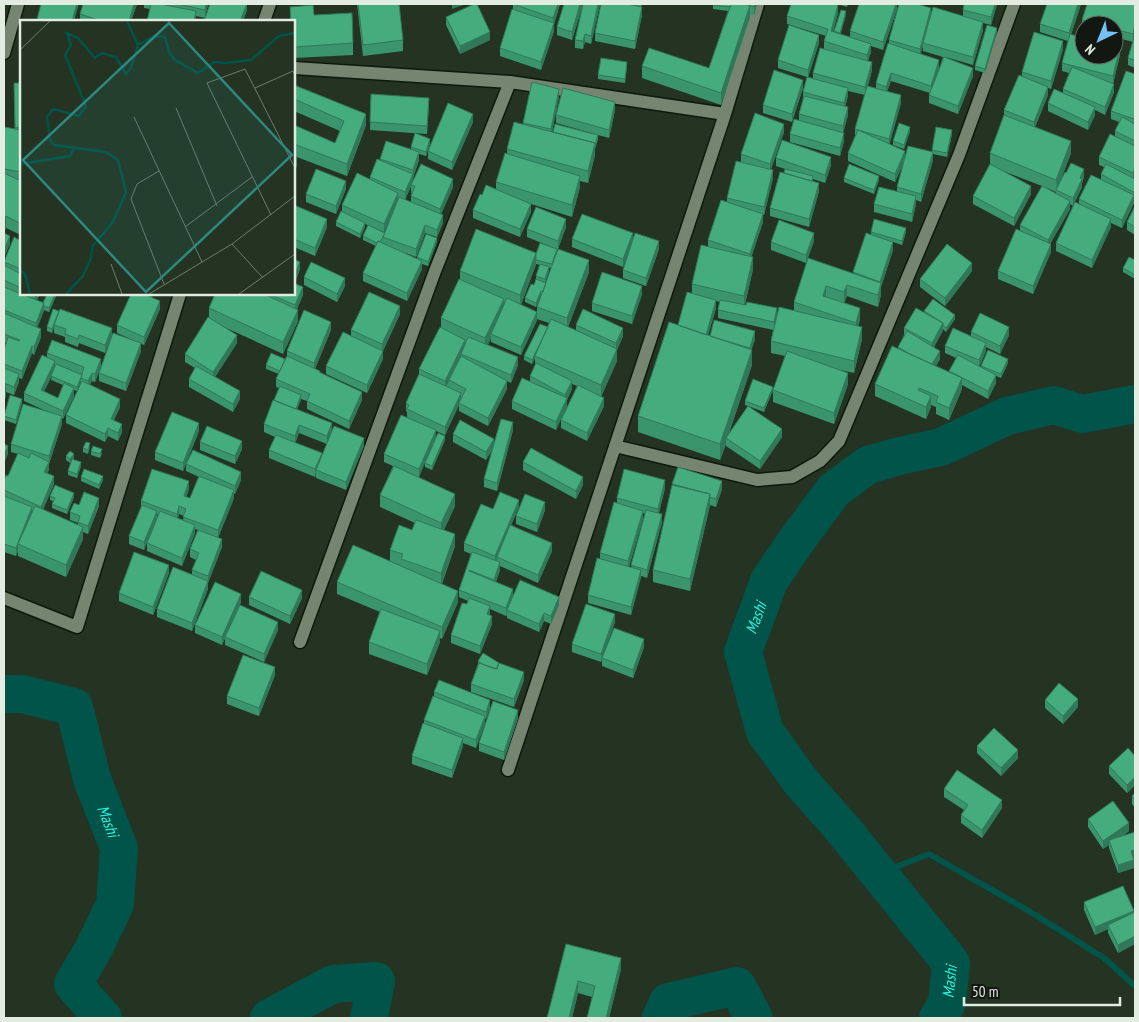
<svg xmlns="http://www.w3.org/2000/svg" width="1139" height="1022" font-family="'PT Sans Narrow',sans-serif">
	<style>
		.lines { fill: none; stroke-linecap: round; stroke-linejoin: round }
		.stream { stroke: #01544a; stroke-width: 6 }
		.river { stroke: #01544a; stroke-width: 38 }
		.minor-casing { stroke: #0d1a0b; stroke-width: 15 }
		.minor { stroke: #758572; stroke-width: 12 }
		.wall { fill: #3a946c; fill-rule: evenodd }
		.shaded-wall { fill: #307858 }
		.building { fill: #44ac7d; stroke: #307858 }
		.labels { text-anchor: middle; stroke-width: 5; stroke-linejoin: round; paint-order: stroke }
		.water-label { font-size: 16px; font-style: italic; fill: #2ef2d9; stroke: #121811 }
		.inset-river { fill: none; stroke: #01544a; stroke-width: 2.5 }
		.inset-road { fill: none; stroke: #707d6e; stroke-width: 1 }
		.view { fill: #2f887f; fill-opacity: 0.15; stroke: #2f887f; stroke-width: 2.5 }
		.inset-edge { fill: none; stroke: #e3ece1; stroke-width: 2.5 }
	</style>
	<rect width="100%" height="100%" fill="#243322"/>
	<g class="lines">
		<path class="stream" d="M878,874L929,854L1029,911L1104,958L1135,986"/>
		<g class="river">
			<path id="s1" d="M4,694H22L74,707L92,779L119,848L115,904L94,948L73,984L103,1018"/>
			<path d="M269,1018L333,984L376,981L369,1018"/>
			<path d="M661,1018L668,1002L737,986L754,1018"/>
			<path id="s2" d="M938,1018L947,1003L951,963L841,827L802,783L765,732L743,652L769,581L799,537L834,490L868,465L899,456L941,447L1007,416L1054,405L1082,414L1135,404"/>
		</g>
		<g class="minor-casing">
			<path id="minor" d="M264,21L270,4
				M4,53L18,4
				M294,68L510,82L725,114
				M615,446L757,480L792,477L820,461L839,441L959,155L1014,4
				M4,598L77,627L180,294
				M300,642L435,271L510,82
				M508,770L725,114L758,4"/>
		</g>
		<use href="#minor" class="minor"/>
	</g>
	<path class="wall" d="M83,4H137L131,21H80V14Z
		M144,4L165,5V4H208L205,18L247,4V10L243,21H204L205,18L196,16L195,21H147L150,9L144,8Z
		M357,4H399L403,40V51L363,56Z
		M513,4H560L554,24V31L541,70L500,56V48L513,9Z
		M564,4H583L572,40L557,35V27Z
		M600,4L591,44L585,42L583,49L575,48V40Z
		M601,4H642L641,7L642,15L635,49L595,41V33Z
		M713,4H757L754,15L750,14V17L721,105L642,78V66L709,68L728,11L713,9Z
		M791,4H848L847,7L837,4L838,13L833,31L834,32L846,15L840,34L850,37V31L897,4V9L883,50L871,46V52L868,61L872,70L868,86L876,88V83L889,44V40L931,12L963,16V10L997,4L991,25L983,23V30L973,65L945,57L973,76L958,114L929,103V95L930,93L891,81L887,91L901,103L889,144L905,157L932,152V150L952,134L947,157L933,154V160L921,202L916,200V204L912,222L874,212V204L897,192V187L904,162L895,182L848,161V153L855,136V129L865,95L848,91V96L845,107L848,115L843,132L844,141L840,156L790,142V134L799,121V114L803,100V92L807,77L778,68V60L819,43L808,77L813,78V73L824,49V41L826,36L787,24V16ZM923,46V51L943,57L936,78L939,68L920,54Z
		M1081,4L1071,35L1120,55L1113,84L1114,92L1105,115L1095,110V115L1088,130L1048,111V103L1063,93V89L1069,73L1062,71V63L1068,41L1040,32V24Z
		M1135,4L1133,42L1114,37V25H1084V28H1082V20Z
		M290,7L314,15L353,43V55L294,58V21H290Z
		M446,17L490,40L460,54L446,25Z
		M997,32L985,73L975,70V66Z
		M1135,35V68L1128,65V58Z
		M1063,49L1051,89L1048,88V95L1035,127L1071,153L1060,182L1084,177L1082,183V187L1073,206L1070,204V209L1050,244L1051,252L1033,294L998,279V271L1020,230V225L1042,186L1003,171L1031,194L1014,226L973,204V196L990,165V153L1004,115V110L1022,76V72ZM1045,187L1056,192V193Z
		M21,63V75H20V67Z
		M627,66L625,83L598,79V75Z
		M1135,70V176L1134,179H1135V201H1134V203L1122,228L1111,223V227L1092,268L1056,251V243L1079,204V199L1101,179V174L1104,167L1099,165V157L1115,136V131L1119,122L1111,119V111L1135,74Z
		M14,83H21V235L6,228L4,232V127L15,129Z
		M294,85L366,125L347,176L294,156V125L335,143L340,131L294,111Z
		M803,88L792,122L763,113V105Z
		M371,94L429,106L427,134L370,130Z
		M559,97L552,132L595,134L556,123V115L615,110L609,138L598,135V139L595,149V155L588,183L580,181V187L572,217L531,204V212L520,237L473,218V210L482,195L496,189V182L507,153V149L523,124V123Z
		M473,122L452,170L428,159V151Z
		M910,131L904,149L893,145V141Z
		M784,132L771,169L773,178L764,215H763V222L751,257L753,269L745,305L777,316L794,311V302L853,274L871,235V232H906L902,245L893,242V250L881,287V295L878,307L847,296L844,303L860,320L858,326L862,339L854,373L840,370L848,384L834,424L773,402V390L785,356L771,353V341L773,330L718,318V310L720,302L716,301V308L708,335L755,339L751,350L752,365L729,433L748,406L745,405V401L773,387L764,412L748,406L782,437L760,469L726,446V444L720,460L638,432V416L692,294V284L708,247V240L727,202V198L741,162V154Z
		M430,143L426,156L419,154V160L413,178V181L453,187L441,214L443,223L437,237L425,233L416,257L403,252L417,259V257L437,242L428,266L422,264V269L407,301L363,281V273L376,246L363,240V236L385,233L393,212L384,232L365,224V227L360,238L336,226V222L342,211V205L370,179V177L380,159L411,149V147ZM411,186V193H413L411,196V203L398,198V197L405,200Z
		M776,158L831,165L825,183L813,179V181L819,191L809,227L770,216V208L784,173L785,169L776,166Z
		M844,178L879,180L874,194L844,182Z
		M346,189L336,214L306,202V194Z
		M294,205L327,227L315,256L294,247Z
		M1135,206V235L1127,230V222Z
		M566,227L558,249H557V253L589,272L568,327L576,331V325L623,336L617,350V361L601,397L604,406L587,441L561,428V420L577,386L572,384V389L567,400V406L556,430L512,409V401L530,381V376L535,365V358L532,364L524,360V356L548,327L549,323L537,319V307L541,295L536,307L525,302V298L534,285L536,279V276L540,265L536,264L521,305L537,320L521,355L491,342V338L488,345L518,365L511,383L507,381V389L488,426L459,411V405L445,435L436,431L419,477L455,506L444,530L455,546L442,584L458,602L442,639L440,638V642L427,675L369,654V642L380,612L337,594V582L401,566L390,562V550L412,530L415,523L380,507V495L393,466L384,462V454L407,417V412L406,411V403L419,375V369L441,328V318L460,279V271L536,253L551,247L527,237V229ZM549,268H551L546,283H545L549,271Z
		M572,239L633,240L659,249L646,286L623,278V270L630,248L623,267L572,247Z
		M21,241V294H40L37,300L43,303L47,294H57L49,312L44,310L37,327L41,337L34,355L32,353L22,379L19,378V382L14,395L6,392V396L4,402V350L6,343L4,342V262Z
		M814,241L806,263L771,250V242Z
		M294,259L300,269L295,283L303,295L297,309L298,321L283,354L222,326L237,343L215,377L240,399L233,412L189,387V379L195,368L185,362V354L209,318V308L215,294H294Z
		M1135,260V279L1123,272V268Z
		M972,271L945,306L920,287V279Z
		M304,277L345,286L337,302L304,285Z
		M131,294H153L152,297L160,309L144,345L117,333V325Z
		M642,294L632,324L592,311V303Z
		M53,309L112,336L105,353L79,343L78,347L65,342V337L54,333V326L52,333L47,331V327Z
		M924,311L955,319L946,332L943,329L934,347L940,359L936,366L949,372L956,358L945,353V346L971,336V332L1009,335L1000,354L986,347V351L979,367L981,368V366L1008,363L1001,378L996,376V383L988,399L962,385V389L949,420L936,414V407L931,405V407L926,419L875,396V384L898,349V347L904,335V328L924,312Z
		M400,314L383,351V359L367,393L326,374V366L351,336V330Z
		M331,330L315,369L362,400L349,429L307,409V401L301,399L297,409L332,431L364,446L346,490L316,478V474L315,477L269,458V450L275,437L264,432V424L279,388L276,387V379L279,374L266,369V365L285,359L287,356V351ZM299,433L327,444L322,457L295,443Z
		M141,351L126,391L99,381V373Z
		M47,353L101,367L95,382L92,381L90,385L120,407L114,420L122,432L118,441L108,436L105,442L66,423V415L81,385V382L77,391L74,390V396L63,419L62,418V424L49,464V470L47,473L54,484L43,509L78,525V523L70,520V512L79,505L99,506L88,534L83,532V539L66,577L18,556V551L16,556L4,552V480L8,476L18,454L11,452V444L46,411L24,401V393L47,357ZM52,376L51,380L63,385L58,398L44,391Z
		M22,403L16,424L4,420V416Z
		M513,430L497,491L484,487V479L493,449L486,460L453,442V434L494,445Z
		M199,431L183,471L155,460V452Z
		M445,440L432,470L425,467V463Z
		M200,442L242,449L235,464L200,450Z
		M90,447L88,454L83,452V448Z
		M91,451L102,453L100,458L91,455Z
		M66,456L74,458L73,459L81,466L77,478L68,475V471L72,460L70,463L66,460Z
		M523,462L583,485L576,499L523,470Z
		M186,464L241,480L235,494L234,493V498L218,538L222,547L208,583V589L192,631L157,617V609L192,575V570L196,560L190,557V549L198,530L195,529V533L182,566L147,551V543L158,515L157,514V519L144,550L129,544V536L141,507V501L189,489L186,497L190,498L199,477L186,471ZM179,514L184,516L183,520L178,518Z
		M81,477L103,480L99,489L81,481Z
		M672,485L722,489L716,507L710,505L690,591L653,582V570Z
		M665,488L659,513L662,522L647,578L641,576L631,615L588,603V595L600,559V553L617,503V498ZM643,513L645,514L631,568L629,567L643,519Z
		M50,496L74,497L67,514L52,508V504L53,501L50,500Z
		M545,510L537,532L516,524V516Z
		M512,525L552,551L538,583L500,566V570L496,582L513,595L559,605L551,624L544,621L539,632L507,618V615L506,616L490,609L489,615L492,624L480,654L451,643V635L468,601L459,597V590L471,554L464,551V543Z
		M169,573L153,615L119,601V593Z
		M249,597L302,598L290,624L249,605Z
		M241,602L240,605L278,630L264,662L225,645V637L232,622L222,645L195,633V625Z
		M615,622L604,652L644,647L633,678L602,666V658L601,662L572,652V644Z
		M478,661L524,680L514,707L471,692V684L478,664Z
		M275,675L259,716L227,704V696Z
		M434,692L490,708L485,720L476,748L463,743V746L452,778L412,764V756L424,724V720L434,696Z
		M1045,700L1078,707L1063,724L1045,708Z
		M518,718L504,760L479,751V743Z
		M977,746L1018,758L1001,776L977,753Z
		M1135,756V785L1127,793L1109,774V766Z
		M944,789L1002,808L982,838L961,823V815L964,810L944,797Z
		M1135,793V808L1132,804V796Z
		M1088,819L1129,831L1121,837L1135,832V858L1134,859V868L1118,873L1109,848V845L1103,849L1088,827Z
		M1084,902L1134,912H1135V944L1118,953L1108,933V929L1095,935L1084,910Z
		M566,944L621,969L609,1018H587L592,997L578,993L572,1018H547Z"/>
	<path class="shaded-wall" d="M77,4H79L74,21H72Z
		M134,4H137L131,21H129Z
		M206,4H208L205,18V10Z
		M247,4V10L243,21H240Z
		M452,4H466L452,9Z
		M558,4H560L554,24V31L541,70V62L553,25V18Z
		M580,4H583L572,40V32Z
		M598,4H600L591,44V36Z
		M755,4H757L754,15V7Z
		M896,4H897V9L883,50V42Z
		M995,4H997L991,25V17Z
		M1078,4H1081L1069,41V33Z
		M750,5V17L721,105V93Z
		M838,5V13L831,39V31Z
		M642,7V15L635,49V41Z
		M931,8V16L923,43V46L920,57V49Z
		M846,11V15L840,37V33Z
		M983,22V30L973,65V57Z
		M1135,24V32L1133,42V34Z
		M997,28V32L985,73V69Z
		M490,32V40L460,54V46Z
		M585,34V42L583,49V41Z
		M819,35V43L808,78V70Z
		M1063,41V49L1051,89V81Z
		M871,44V52L867,63V55Z
		M1120,47V55L1113,84V76Z
		M939,60V68L931,94V86Z
		M872,62V70L865,95V87Z
		M973,68V76L958,114V106Z
		M891,73V81L886,95V87Z
		M803,80V88L792,122V114Z
		M1114,84V92L1105,115V107Z
		M1048,87V95L1034,130V122Z
		M848,88V96L844,111V103Z
		M559,89V97L551,137V129Z
		M901,95V103L889,147V139Z
		M615,102V110L609,138V130Z
		M848,107V115L843,134V126Z
		M1095,107V115L1088,130V122Z
		M366,114V125L347,176V164Z
		M473,114V122L452,170V162Z
		M784,124V132L770,172V164Z
		M910,127V131L904,149V145Z
		M952,130V134L947,157V153Z
		M844,133V141L840,156V148Z
		M430,139V143L426,156V152Z
		M1071,141V153L1057,190L1056,180Z
		M595,143V155L588,183V171Z
		M905,151V159L895,182V174Z
		M419,152V160L413,178V170Z
		M933,152V160L921,202V194Z
		M831,157V165L825,183V175Z
		M297,158V166L294,175V167Z
		M1135,168V176L1133,181V173Z
		M1084,169V177L1082,183V187L1073,206V198L1080,178Z
		M773,170V178L764,215V207Z
		M413,174V182L405,200V192Z
		M580,176V187L572,217V205Z
		M879,176V180L874,194V190Z
		M453,179V187L440,217V209Z
		M346,181V189L336,214V206Z
		M819,183V191L809,227V219Z
		M1031,186V194L1014,226V218Z
		M398,193V201L384,232V224Z
		M1134,195V203L1122,228V220Z
		M916,196V204L912,222V214Z
		M1070,201V209L1048,248V240Z
		M531,204V212L520,237V229Z
		M763,214V222L750,262V254Z
		M443,215V223L437,237V230Z
		M6,216V228L4,232V221Z
		M327,219V227L315,256V248Z
		M566,219V227L558,249V241Z
		M1111,219V227L1092,268V260Z
		M365,223V227L360,238V234Z
		M425,225V233L416,257V249Z
		M906,228V232L902,245V241Z
		M633,233V241L623,267V259Z
		M814,233V241L806,263V255Z
		M10,236V244L4,258V250Z
		M437,238V242L428,266V262Z
		M659,241V249L646,286V278Z
		M893,242V250L881,287V295L878,307V295L880,286V282Z
		M1051,244V252L1033,294V286Z
		M536,253V265L520,307V295Z
		M753,257V269L744,308V296Z
		M589,260V272L567,330V318Z
		M422,261V269L407,301V293Z
		M300,262V269L294,285V277Z
		M972,263V271L945,306V298Z
		M549,267V271L545,283V279Z
		M345,278V286L337,302V294Z
		M847,285V296L844,304V292Z
		M642,286V294L632,324V316Z
		M826,286V298L823,296Z
		M303,287V295L295,313V305Z
		M541,291V295L536,307V303Z
		M36,294H40L35,303V295Z
		M55,294H57L49,312V308Z
		M150,294H153L150,302Z
		M504,299V311L491,334V338L485,350V338Z
		M716,300V308L705,346V338Z
		M160,301V309L144,345V337Z
		M44,303V311L36,331V323Z
		M400,306V314L382,352V344Z
		M777,308V316L774,330V322Z
		M860,308V320L856,334V323Z
		M298,310V321L283,354V342Z
		M59,311V315L52,333V329Z
		M537,312V320L521,355V347Z
		M955,315V319L946,332V328Z
		M331,322V330L314,371V363Z
		M943,323V331L932,351V343Z
		M548,327L535,356V358L532,364V360Z
		M862,327V339L854,373V361Z
		M1009,327V335L1000,354V346Z
		M112,328V336L105,353V345Z
		M623,328V336L617,350V361L601,397V385L616,351V343Z
		M41,329V337L34,355V347Z
		M755,331V339L750,355V348Z
		M237,335V343L213,380V372Z
		M465,340V347L461,354V357L445,389V381Z
		M141,343V351L126,391V383Z
		M986,343V351L979,368V360Z
		M32,346V353L22,379V371Z
		M752,350V365L727,439L726,438V444L720,460V444Z
		M383,351V359L367,393V385Z
		M940,351V359L931,374V367Z
		M518,357V365L511,383V375Z
		M101,359V367L95,382V374Z
		M1008,359V363L1001,378V374Z
		M55,361V369L41,398V390Z
		M92,373V381L88,389V381Z
		M848,373V384L834,424V413Z
		M19,374V382L14,395V387Z
		M996,375V383L988,399V391Z
		M81,378V382L77,391V387Z
		M962,378V389L949,420V408Z
		M507,381V389L488,426V418Z
		M572,381V389L567,400V406L556,430V422L565,401V395Z
		M6,384V396L4,402V390Z
		M773,387V391L764,412V408Z
		M74,388V396L63,419V411Z
		M240,391V399L233,412V404Z
		M362,392V400L349,429V421Z
		M461,393V401L459,403V405L445,435V427Z
		M301,395V400L294,416V412Z
		M931,396V407L926,419V407Z
		M604,398V406L587,441V433Z
		M22,399V403L16,424V420Z
		M120,399V407L111,427V419Z
		M62,416V424L49,464V456Z
		M513,422V430L497,491V483Z
		M199,423V431L183,471V463Z
		M332,423V431L327,444V436Z
		M122,424V432L118,441V433Z
		M299,425V433L295,444V436Z
		M108,428V436L105,442V434Z
		M782,429V437L760,469V461Z
		M436,430V438L419,477V469Z
		M445,436V440L432,470V466Z
		M364,438V446L346,490V482Z
		M494,439V447L486,460V452Z
		M242,441V449L235,464V456Z
		M8,446V454L4,464V456Z
		M322,453V461L316,470V474L315,477V469Z
		M74,454V458L70,463V459Z
		M49,462V470L44,480V472Z
		M81,462V466L77,478V474Z
		M241,472V480L235,494V486Z
		M54,476V484L41,515V507Z
		M103,476V480L99,489V485Z
		M583,477V485L576,499V491Z
		M665,480V488L658,517V509Z
		M189,481V489L184,504V496Z
		M722,481V489L716,507V499Z
		M234,490V498L218,538V530Z
		M74,493V497L67,514V510Z
		M455,494V506L441,535V523Z
		M710,494V506L690,591V579Z
		M99,498V506L88,534V526Z
		M519,500V507L498,557H497V560L495,564V556Z
		M545,502V510L537,532V524Z
		M179,506V514L177,521V514Z
		M32,507V515L18,544V551L16,556V548Z
		M157,511V519L144,550V542Z
		M643,511V519L628,569V561Z
		M662,514V522L647,578V570Z
		M195,525V533L182,566V558Z
		M83,527V539L66,577V565Z
		M455,534V546L441,585V573Z
		M222,539V547L208,583V589L192,631V623L208,582V576Z
		M552,543V551L538,583V575Z
		M500,562V570L494,588V580Z
		M169,565V573L153,615V607Z
		M641,570V578L631,615V607Z
		M513,589V597L507,610L506,616V608Z
		M302,590V598L290,624V616Z
		M458,591V602L442,639V627Z
		M241,594V602L222,645V637Z
		M559,597V605L551,624V616Z
		M490,606V614L487,622V614Z
		M544,613V621L539,632V624Z
		M615,614V622L601,662V654Z
		M492,616V624L480,654V646Z
		M278,622V630L264,662V654Z
		M440,631V642L427,675V664Z
		M644,639V647L633,678V670Z
		M275,667V675L259,716V708Z
		M524,672V680L514,707V699Z
		M1078,699V707L1063,724V716Z
		M490,700V708L486,720V712Z
		M518,710V718L504,760V752Z
		M485,716V724L476,748V740Z
		M463,738V746L452,778V770Z
		M1018,750V758L1001,776V768Z
		M1135,777V785L1127,793V785Z
		M1002,800V808L982,838V830Z
		M1129,823V831L1110,844L1109,840V845L1103,849V841Z
		M1135,850V858L1131,859V851Z
		M1134,860V868L1118,873V865Z
		M1134,911V919L1108,925V929L1095,935V927Z
		M1135,936V944L1118,953V945Z
		M621,958V969L609,1018H606Z
		M578,981V993L572,1018H569Z"/>
	<path class="building" d="M41,4H77L72,21H45L37,19Z
		M83,4H134L129,21H102L80,14Z
		M151,4H160L196,11L194,21H147Z
		M178,4H206L205,10Z
		M210,4H247L240,21H204Z
		M358,4H399L403,40L363,45Z
		M474,4H477L490,32L460,46L446,17Z
		M513,4H558L553,18Z
		M564,4H580L572,32L557,27Z
		M583,4H598L591,36L585,34L583,41L575,40Z
		M601,4H627L642,7L635,41L595,33Z
		M713,4H731L730,7L713,5Z
		M731,4H745L750,5L721,93L642,66L649,48L709,68Z
		M745,4H755L754,7Z
		M791,4H834L838,5L831,31L871,44L867,55L824,41L828,29L787,16Z
		M859,4H896L883,42L850,31Z
		M899,4H917L931,8L920,49L889,40Z
		M964,4H995L991,17L963,10Z
		M1047,4H1078L1069,33L1040,24Z
		M1087,4H1135V24L1133,34L1114,29V25H1101L1082,20Z
		M313,5L314,15L352,13L353,43L294,47V21H291L290,7Z
		M933,7L983,22L973,57L923,43Z
		M512,9L554,23L541,62L500,48Z
		M841,10L846,11L840,33L834,31Z
		M789,25L819,35L808,70L778,60Z
		M987,25L997,28L985,69L975,66Z
		M1034,32L1063,41L1051,81L1022,72Z
		M1070,34L1084,38V55H1114V46L1120,47L1113,76L1062,63Z
		M1135,34V60L1128,58Z
		M888,43L939,60L931,86L891,73L886,87L876,83Z
		M820,48L872,62L865,87L813,73Z
		M944,57L973,68L958,106L929,95Z
		M601,58L627,62L625,79L598,75Z
		M1072,67L1114,84L1105,107L1063,89Z
		M774,70L803,80L792,114L763,105Z
		M1126,71L1135,74V115L1134,119L1111,111Z
		M1019,75L1048,87L1034,122L1004,110Z
		M807,77L848,88L844,103L803,92Z
		M532,82L559,89L551,129L523,123Z
		M14,83H21V127L15,128Z
		M294,85L366,114L347,164L294,144V125L335,143L344,121L294,99Z
		M867,86L901,95L889,139L855,129Z
		M563,88L615,102L609,130L556,115Z
		M1054,89L1095,107L1088,122L1048,103Z
		M371,94L429,98L427,126L370,122Z
		M804,96L848,107L843,126L799,114Z
		M448,103L473,114L452,162L428,151Z
		M755,113L784,124L770,164L741,154Z
		M1004,115L1071,141L1056,180L990,153Z
		M1122,117L1135,124V141L1115,131Z
		M794,119L844,133L840,148L790,134Z
		M514,122L595,143L588,171L507,149Z
		M899,123L910,127L904,145L893,141Z
		M555,124L598,135L595,145V143L553,132Z
		M4,127L21,130V172L4,169Z
		M936,127L952,130L947,153L932,150Z
		M858,130L905,151L895,174L848,153Z
		M415,133L430,139L426,152L411,147Z
		M1110,134L1135,146V168L1133,173L1099,157Z
		M782,140L831,157L825,175L776,158Z
		M386,141L419,152L413,170L380,159Z
		M908,146L933,152L921,194L897,187Z
		M505,153L580,176L572,205L496,182Z
		M294,157L297,158L294,167Z
		M377,159L413,174L405,192L370,177Z
		M736,161L773,170L764,207L727,198Z
		M1071,163L1084,169L1080,178L1082,179L1073,198L1056,190L1065,172L1066,173Z
		M421,164L453,179L440,209L411,196L415,186L411,185Z
		M849,164L879,176L874,190L844,178Z
		M990,164L1031,186L1014,218L973,196Z
		M1106,164L1135,179V193L1101,174Z
		M316,169L346,181L336,206L306,194Z
		M785,169L813,176L812,181L784,173Z
		M780,172L819,183L809,219L770,208Z
		M4,173L21,181V224L6,216L4,221Z
		M357,173L398,193L384,224L342,205Z
		M1091,175L1134,195L1122,220L1079,199Z
		M486,185L531,204L520,229L473,210L480,194L482,195Z
		M1042,186L1070,201L1048,240L1020,225Z
		M879,187L916,196L912,214L874,204Z
		M399,197L443,215L437,230L425,225L416,249L383,237Z
		M721,200L763,214L750,254L708,240Z
		M1075,202L1111,219L1092,260L1056,243Z
		M294,205L327,219L315,248L294,239Z
		M1135,206V227L1127,222Z
		M536,207L566,219L558,241L527,229Z
		M341,211L365,223L360,234L336,222Z
		M582,214L633,233L623,259L572,239Z
		M874,219L906,228L902,241L871,232Z
		M779,220L814,233L806,255L771,242Z
		M368,225L385,233L380,242L378,241L377,243L363,236Z
		M476,229L536,253L520,295L460,271Z
		M1016,229L1051,244L1033,286L998,271Z
		M4,233L10,236L4,250Z
		M635,233L659,241L646,278L623,270Z
		M866,233L893,242L880,282L853,272Z
		M426,234L437,238L428,262L417,257Z
		M14,237L21,241V269L4,262Z
		M378,241L422,261L407,293L363,273Z
		M540,243L557,249L552,264L536,260V254Z
		M947,244L972,263L945,298L920,279Z
		M701,245L753,257L744,296L692,284Z
		M558,249L589,260L567,318L537,307Z
		M1129,257L1135,260V275L1123,268Z
		M808,258L881,283L878,295L847,285L844,292L826,286L823,296L860,308L856,323L794,302Z
		M294,259L300,262L294,277Z
		M311,262L345,278L337,294L304,277Z
		M540,264L549,267L545,279L536,276Z
		M4,265L21,274V288L4,280Z
		M602,272L642,286L632,316L592,303Z
		M459,279L504,299L485,338L441,318Z
		M536,279L546,283L543,292L541,291L536,303L525,298L531,284L534,285Z
		M294,283L303,287L295,305L269,294H294Z
		M4,287L44,303L36,323L4,310Z
		M369,292L400,306L382,344L351,330Z
		M687,292L716,300L706,335L678,325Z
		M47,294H55L49,308L44,306L43,303Z
		M131,294H144L160,301L144,337L117,325Z
		M215,294H264L298,310L283,342L209,308Z
		M507,298L537,312L521,347L491,334Z
		M933,299L955,315L946,328L943,325V323L924,311Z
		M720,300L746,305L747,302L777,308L774,322L718,310Z
		M779,307L862,327L854,361L771,341Z
		M916,308L943,323L932,343L904,328Z
		M53,309L59,311L52,329L47,327Z
		M60,309L112,328L105,345L79,335L78,339L65,334L66,329L54,325Z
		M583,309L623,328L616,343L576,325Z
		M304,310L331,322L314,363L287,351Z
		M4,313L41,329L34,347L32,346L22,371L4,364V350L8,337L19,341L20,340L4,334Z
		M980,313L1009,327L1000,346L971,332Z
		M208,317L237,335L213,372L185,354Z
		M551,319L617,349L601,385L535,356Z
		M714,320L755,331L750,348L726,341L710,336Z
		M669,322L752,350L720,444L638,416Z
		M540,324L548,327L532,360L524,356Z
		M440,327L465,340L445,381L419,369Z
		M953,328L986,343L979,360L945,346Z
		M907,331L940,351L932,364L910,354L898,347Z
		M343,332L383,351L367,385L326,366Z
		M113,333L141,343L126,383L99,373Z
		M468,337L518,357L511,375L461,354Z
		M52,340L101,359L95,374L92,373L88,381L81,378L84,367L47,353Z
		M892,346L962,378L949,408L936,402L938,396L919,388L918,390L931,396L926,407L875,384Z
		M988,350L1008,359L1001,374L981,366Z
		M787,351L848,373L834,413L773,390Z
		M271,353L285,359L280,371L266,365Z
		M42,355L55,361L41,390L58,398L64,383L74,388L63,411L24,393Z
		M958,355L996,375L988,391L949,371Z
		M287,356L320,371L319,372L362,392L349,421L307,401L310,394L276,379Z
		M461,356L507,381L488,418L459,403L466,389L449,380Z
		M536,363L572,381L565,395L530,376Z
		M56,364L82,375L77,387L51,376Z
		M196,366L240,391L233,404L189,379Z
		M4,368L19,374L14,387L4,383Z
		M419,374L461,393L445,427L407,409L409,405L406,403Z
		M522,378L567,398L556,422L512,401Z
		M753,379L773,387L764,408L745,401Z
		M82,381L120,399L111,419L122,424L118,433L108,428L105,434L66,415Z
		M4,383L6,384L4,390Z
		M578,385L604,398L587,433L561,420Z
		M280,386L301,395L296,409L274,400Z
		M10,395L22,399L16,420L4,416Z
		M273,400L332,423L327,436L299,425L295,436L264,424Z
		M23,404L62,416L49,456L11,444Z
		M748,406L782,429L760,461L726,438Z
		M172,412L199,423L183,463L155,452Z
		M401,415L436,430L419,469L384,454Z
		M501,419L513,422L497,483L484,479Z
		M460,420L494,439L486,452L453,434Z
		M207,426L242,441L235,456L200,442Z
		M334,426L364,438L346,482L316,470Z
		M438,433L445,436L432,466L425,463Z
		M276,435L322,453L315,469L269,450Z
		M86,442L90,443L88,450L83,448Z
		M4,444L8,446L4,456Z
		M93,446L102,449L100,454L91,451Z
		M531,448L583,477L576,491L523,462Z
		M193,450L241,472L235,486L186,464Z
		M70,451L74,454L70,459L66,456Z
		M18,453L29,458L31,453L49,462L44,472L54,476L41,507L4,490V480L6,475L8,476Z
		M72,459L81,462L77,474L68,471Z
		M394,466L455,494L441,523L380,495Z
		M678,467L722,481L716,499L710,497V494L672,484Z
		M84,469L103,476L99,485L81,477Z
		M152,469L189,481L184,496L190,498L199,476L234,490L218,530L183,517L186,509L179,506L177,514L141,501Z
		M624,469L665,480L658,509L617,498Z
		M55,485L74,493L67,510L52,504L55,498L50,496Z
		M672,485L710,494L690,579L653,570Z
		M84,492L99,498L88,526L78,522L80,516L70,512L74,503L79,505Z
		M500,492L519,500L495,556L464,543L481,504L493,509Z
		M525,494L545,502L537,524L516,516Z
		M4,496L32,507L16,548L4,544Z
		M614,502L643,511L628,561L600,553Z
		M142,505L157,511L144,542L129,536Z
		M35,506L83,527L66,565L18,544Z
		M646,510L662,514L647,570L631,565Z
		M160,511L195,525L182,558L147,543Z
		M416,520L455,534L441,573L401,559L403,554L390,550L399,525L412,530Z
		M510,525L552,543L538,575L497,557Z
		M198,530L222,539L208,576L192,570L199,553L190,549Z
		M353,545L458,591L442,627L337,582Z
		M134,552L169,565L153,607L119,593Z
		M472,552L500,562L494,580L469,570V571L513,589L506,608L459,590Z
		M597,558L641,570L631,607L588,595Z
		M173,567L208,581L192,623L157,609Z
		M261,571L302,590L290,616L249,597Z
		M520,580L559,597L551,616L544,613L539,624L507,610Z
		M215,582L241,594L222,637L195,625Z
		M469,598L490,606L487,614L492,616L480,646L451,635L462,603L467,604Z
		M586,604L615,614L601,654L572,644Z
		M240,605L278,622L264,654L225,637Z
		M381,609L440,631L427,664L369,642Z
		M614,628L644,639L633,670L602,658Z
		M483,653L499,663L496,669L484,665L478,661Z
		M243,655L275,667L259,708L227,696Z
		M479,663L497,669L499,663L524,672L514,699L471,684Z
		M439,680L490,700L486,712L434,692Z
		M1059,683L1078,699L1063,716L1045,700Z
		M433,696L485,716L476,740L424,720Z
		M493,701L518,710L504,752L479,743Z
		M423,723L463,738L452,770L412,756Z
		M994,728L1018,750L1001,768L977,746Z
		M1128,748L1135,756V777L1127,785L1109,766Z
		M957,770L1002,800L982,830L961,815L968,805L944,789Z
		M1135,793V800L1132,796Z
		M1113,801L1129,823L1103,841L1088,819Z
		M1135,832V850L1131,851L1134,860L1118,865L1109,840Z
		M1123,886L1134,911L1095,927L1084,902Z
		M1135,912V936L1118,945L1108,925Z
		M566,944L621,958L606,1018H587L595,986L578,981L569,1018H547Z"/>
	<g class="labels">
		<g class="water-label">
			<text dy="6" stroke="none"><textPath href="#s2" startOffset="474">Mashi</textPath></text>
			<text dy="6" stroke="none"><textPath href="#s1" startOffset="191">Mashi</textPath></text>
			<text dy="6" stroke="none"><textPath href="#s2" startOffset="39">Mashi</textPath></text>
		</g>
	</g>
	<g transform="translate(20 20)">
		<rect width="275" height="275" fill="#243322"/>
		<path class="inset-river" d="M107,1L118,25M0,144L50,136L54,128M0,250L5,254L10,274M46,274L63,256L71,238L72,227L93,202L106,172L98,140L86,132L34,125L30,119L27,97L33,89L59,96L66,86L45,35L51,25L47,13L58,18L75,38L82,33L96,37L106,54L111,48L118,25L134,16L145,17L149,32L155,40L178,53L194,42L206,43L231,40L259,16L275,13"/>
		<path class="inset-road" d="M0,30L30,1M235,68L273,51L275,56M156,88L197,186M114,97L182,242M139,151L117,164L111,179L144,264M251,195L187,63L225,49L275,148M165,207L232,157M212,224L243,258M91,244L102,274M129,274L212,224L275,176M219,274L275,234"/>
		<path class="view" d="M149,3L272,135L126,272L3,140Z"/>
		<rect width="275" height="275" class="inset-edge"/>
	</g>
	<rect width="1139" height="1022" fill="none" stroke="#e3ece1" stroke-width="10"/>
	<g transform="translate(1099 40) rotate(223)"><circle r="24" fill="#121811" stroke="#666d64"/>
	<path d="M0-4L9 19L0 12L-9 19Z" fill="#75c0f6"/>
	<text y="-8" font-size="14" font-weight="bold" text-anchor="middle" fill="#e3ece1">N</text>
	</g>
	<path d="M964 997v8h156v-8" fill="none" stroke="#e3ece1" stroke-width="2.5"/>
	<text x="972" y="997" font-size="15" fill="#e3ece1" stroke="#121811" stroke-width="4" paint-order="stroke">50 m</text>
</svg>
